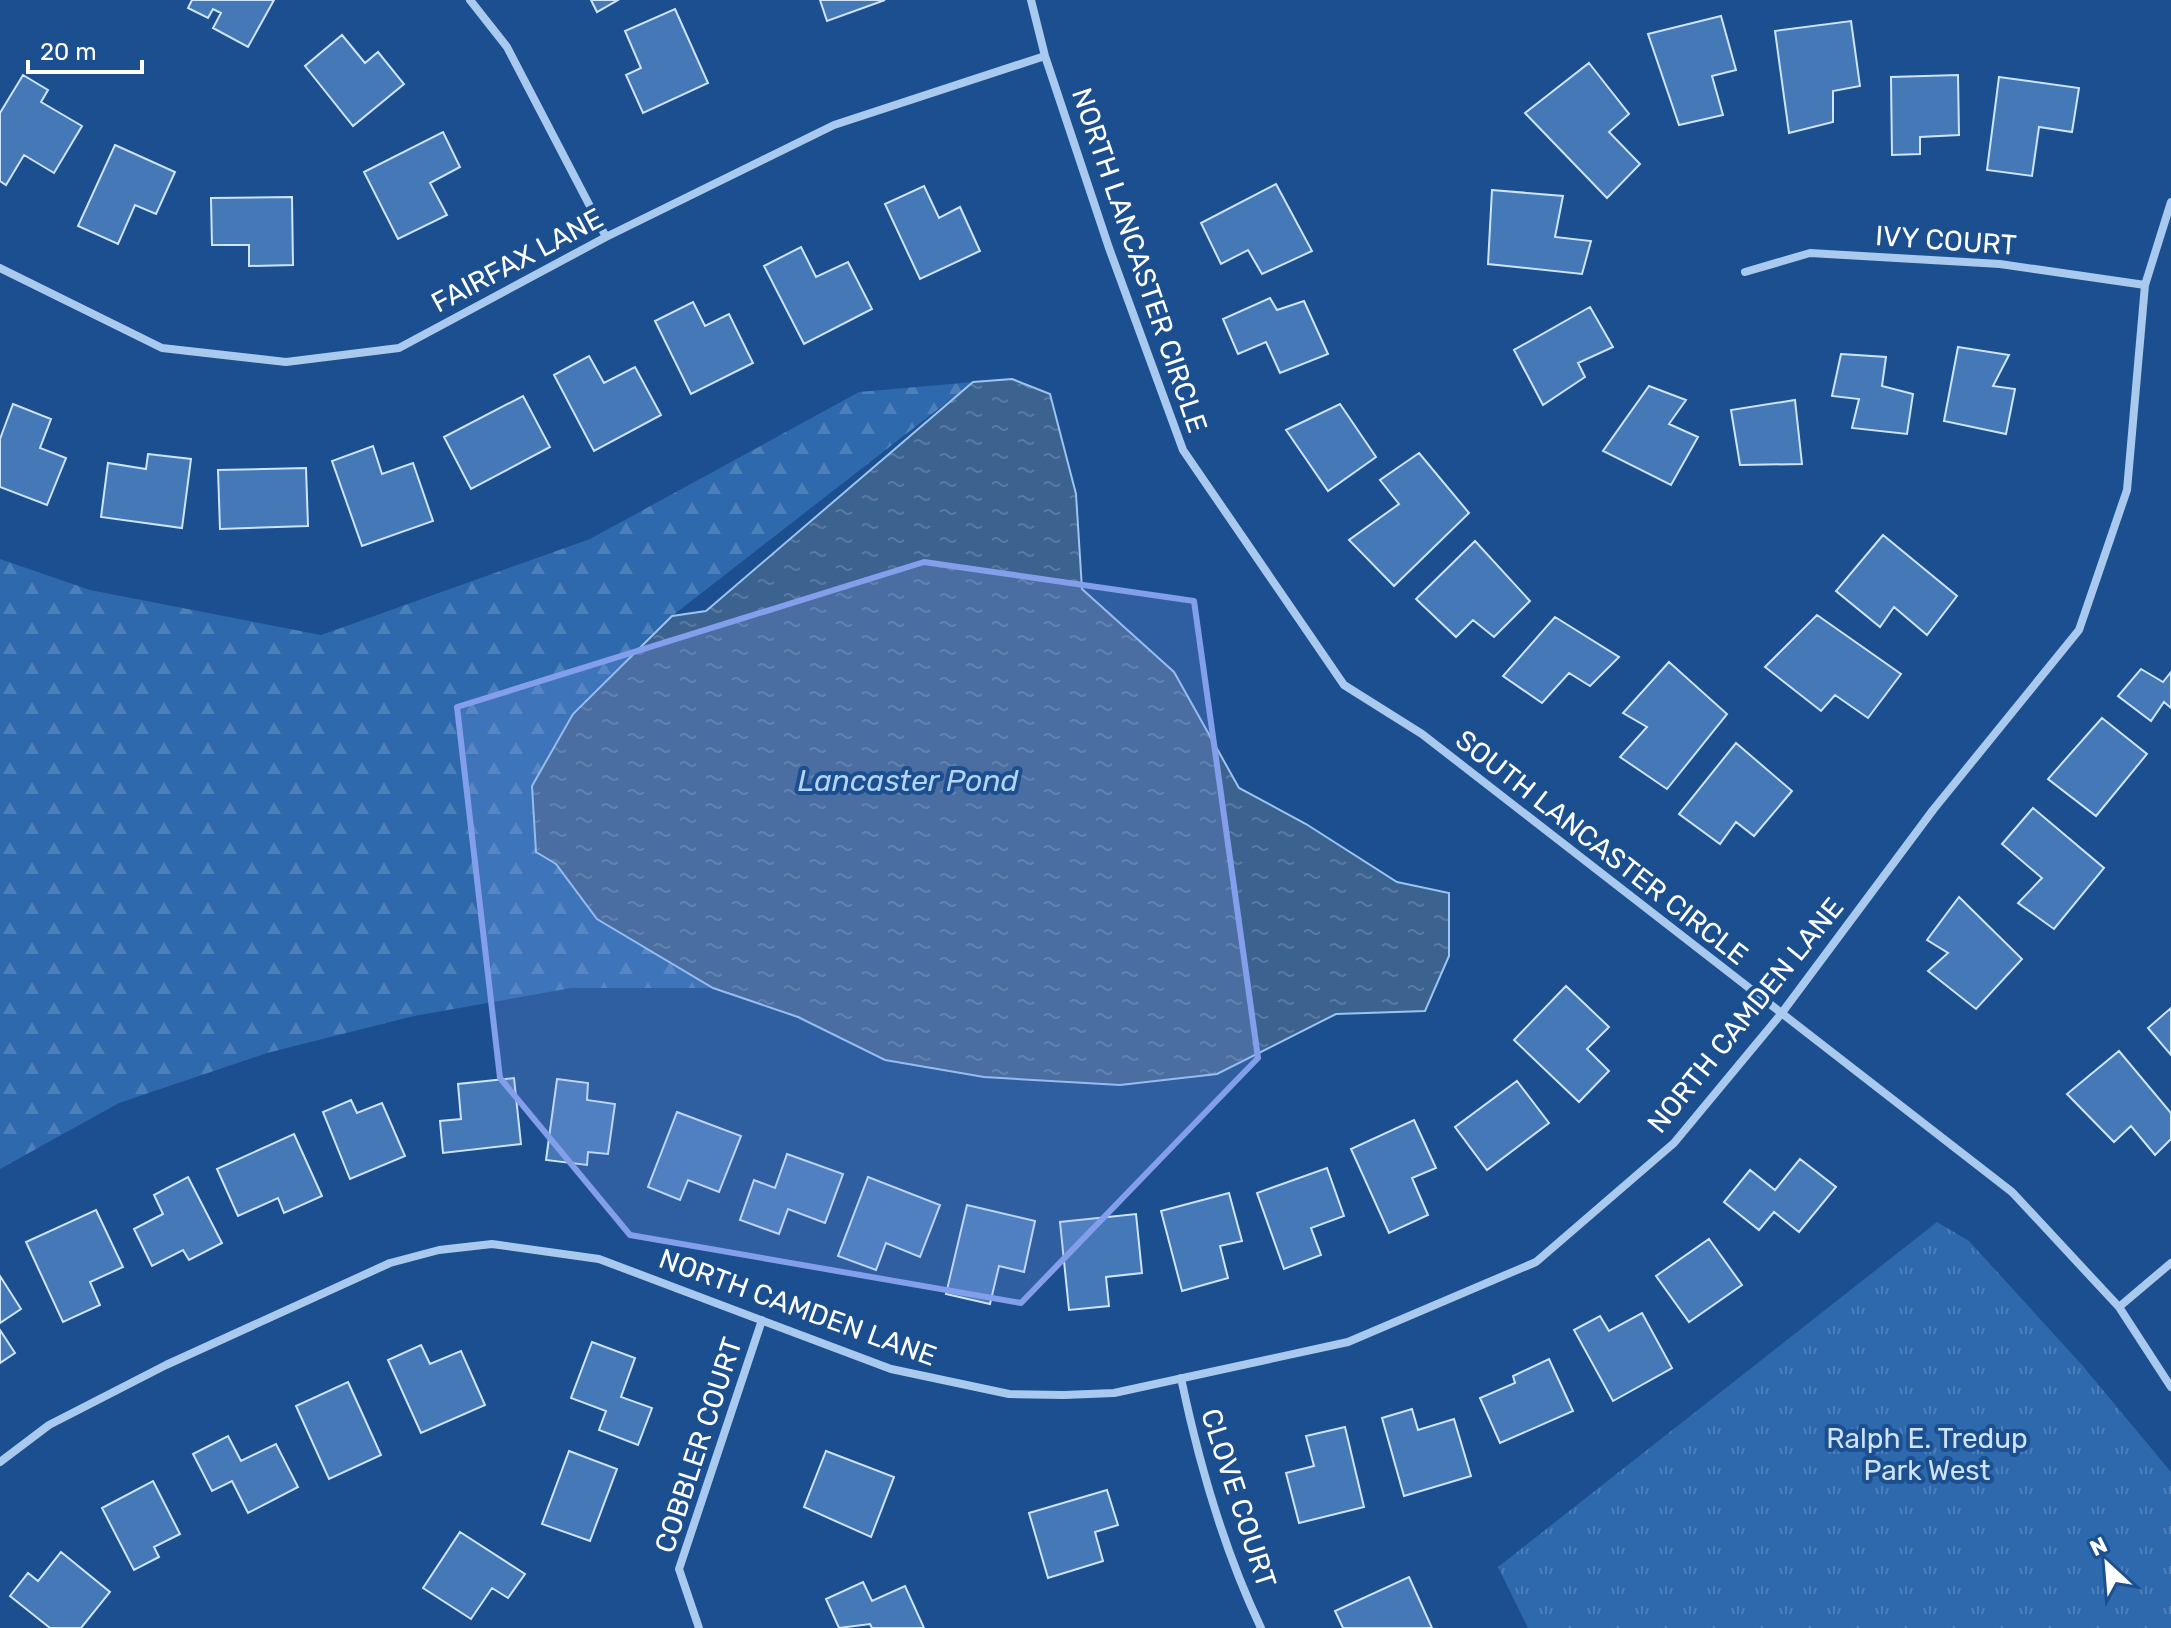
<svg xmlns="http://www.w3.org/2000/svg" width="2171" height="1628" font-family="Rubik,sans-serif">
	<style>
		.forest { fill: url(#forest-firs) }
		.park { fill: url(#park-tufts) }
		.water { fill: url(#water-ripples); stroke: #9cc4f0; stroke-width: 2 }
		.building { fill: #4478b7; stroke: #cfe3fa; stroke-width: 2 }
		.lines { fill: none; stroke-linecap: round; stroke-linejoin: round }
		.street { stroke: #a9c9ee; stroke-width: 8 }
		.marked { fill: #839eea; fill-opacity: 0.2; stroke: #839eea; stroke-width: 6; stroke-linejoin: round }
		.labels { text-anchor: middle; stroke-width: 8; stroke-linejoin: round; paint-order: stroke }
		.street-label { font-size: 28px; fill: #fff; stroke: #1b4f8f }
		.park-label { font-size: 28px; fill: #cfe3fa; stroke: #1b4f8f }
		.water-label { font-size: 30px; font-style: italic; fill: #b5d3f5; stroke: #1b4f8f }
	</style>
	<defs>
		<pattern id="forest-firs" width="22" height="20" patternUnits="userSpaceOnUse" patternTransform="scale(2)"><rect width="22" height="20" fill="#2e69ad"/><path d="M5 1l3.5 6h-7zM16 11l3.5 6h-7z" fill="#4d80b9"/></pattern>
		<pattern id="park-tufts" width="24" height="20" patternUnits="userSpaceOnUse" patternTransform="scale(2)"><rect width="24" height="20" fill="#2e69ad"/><path d="M3 7l-1-3M5 7V3M7 7l1-3M15 17l-1-3M17 17v-4M19 17l1-3" fill="none" stroke="#4d80b9"/></pattern>
		<pattern id="water-ripples" width="26" height="14" patternUnits="userSpaceOnUse" patternTransform="scale(2)"><rect width="26" height="14" fill="#3c6290"/><path d="M2 4q2-2 4 0t4 0M15 11q2-2 4 0t4 0" fill="none" stroke="#597aa1"/></pattern>
	</defs>
	<rect width="100%" height="100%" fill="#1b4f8f"/>
	<path class="forest" d="M973,382L672,616L536,852L556,864L597,919L713,988H571L414,1016L267,1053L119,1103L0,1169V559L90,590L321,635L590,539L859,392Z"/>
	<path class="park" d="M1937,1222L1969,1241L2082,1365L2171,1472V1628H1528L1498,1567Z"/>
	<path class="water" d="M1012,379L1050,394L1076,494L1082,589L1174,672L1239,788L1306,824L1397,882L1449,893V956L1425,1011L1336,1014L1217,1074L1120,1085L984,1077L885,1060L798,1017L713,988L597,919L556,864L536,852L532,786L573,714L672,616L706,611L973,382Z"/>
	<path class="building" d="M192,0H274L248,47L213,28L221,13L213,9L208,18L188,8Z
		M591,0H618L597,12Z
		M820,0H885L827,21Z
		M675,9L708,83L643,113L626,75L641,68L625,31Z
		M1721,16L1736,70L1712,76L1723,115L1679,125L1648,34Z
		M1851,21L1860,86L1833,91V122L1789,133L1775,31Z
		M342,35L365,63L378,52L404,84L353,126L305,66Z
		M1589,63L1629,114L1609,132L1640,164L1607,198L1525,113Z
		M23,75L48,90L41,102L82,126L54,173L24,155L6,185L0,181V113Z
		M1958,75L1959,135L1920,137V154L1892,155L1891,77Z
		M1999,77L2079,88L2072,132L2039,127L2032,176L1987,170Z
		M443,132L460,167L430,183L447,215L398,239L364,172Z
		M115,145L175,172L156,214L135,205L118,244L78,226Z
		M1276,184L1312,251L1262,274L1248,250L1221,264L1201,223Z
		M924,186L939,218L960,207L980,251L920,279L885,204Z
		M1492,190L1563,196L1555,237L1591,241L1582,274L1488,264Z
		M292,197L293,265L249,266V245H212L211,198Z
		M801,247L816,277L848,262L872,309L804,344L764,266Z
		M1270,298L1277,310L1304,301L1328,354L1280,373L1266,342L1238,354L1223,319Z
		M693,302L705,326L729,314L753,363L691,394L655,321Z
		M1590,307L1613,347L1578,363L1585,377L1543,405L1514,350Z
		M1958,347L2009,355L1993,386L2015,389L2006,434L1944,421Z
		M1841,354L1886,357L1882,386L1913,394L1907,434L1852,428L1859,399L1832,396Z
		M589,356L604,383L635,367L661,415L594,451L554,375Z
		M1649,386L1686,400L1669,424L1698,437L1671,485L1603,451Z
		M523,396L550,447L471,489L444,437Z
		M1795,400L1802,464L1740,465L1731,410Z
		M13,404L51,419L40,448L66,458L47,505L0,487V439Z
		M1340,404L1376,457L1328,491L1286,430Z
		M373,446L382,474L413,463L433,521L362,546L332,461Z
		M1419,453L1469,513L1394,586L1349,540L1399,504L1380,480Z
		M148,454L191,459L182,528L101,517L108,463L146,469Z
		M306,468L308,526L220,529L218,470Z
		M1883,535L1957,596L1927,635L1894,607L1880,627L1836,591Z
		M1475,541L1530,601L1494,637L1473,620L1456,637L1416,599Z
		M1817,615L1901,674L1868,718L1835,695L1821,711L1765,667Z
		M1555,617L1619,657L1590,686L1569,673L1542,703L1503,676Z
		M1669,662L1727,714L1667,789L1620,757L1647,727L1623,713Z
		M2141,669L2163,682L2171,672V708L2164,702L2151,721L2118,696Z
		M2102,718L2147,754L2096,816L2048,779Z
		M1736,743L1792,791L1754,836L1736,822L1720,844L1679,814Z
		M2033,808L2104,868L2054,929L2018,903L2042,878L2002,844Z
		M1959,897L2022,959L1976,1009L1928,971L1948,953L1927,940Z
		M1566,986L1609,1027L1587,1049L1609,1071L1579,1102L1514,1040Z
		M2171,1008V1055L2148,1028Z
		M2119,1051L2171,1113V1139L2155,1155L2131,1126L2114,1142L2067,1094Z
		M514,1078L521,1144L443,1153L440,1121L461,1119L458,1084Z
		M557,1079L588,1083L587,1100L615,1104L608,1154L588,1152L587,1165L546,1160Z
		M1517,1081L1549,1123L1487,1170L1455,1127Z
		M351,1100L357,1113L382,1103L405,1156L350,1179L323,1112Z
		M677,1112L741,1136L719,1192L688,1180L680,1200L648,1187Z
		M1414,1120L1436,1168L1412,1178L1428,1215L1389,1233L1351,1149Z
		M294,1134L322,1196L284,1213L278,1198L238,1216L217,1169Z
		M787,1154L843,1174L825,1223L788,1209L779,1234L740,1220L754,1180L775,1188Z
		M1800,1159L1836,1187L1799,1232L1774,1212L1759,1230L1724,1202L1750,1170L1775,1190Z
		M1327,1168L1344,1216L1311,1228L1321,1255L1284,1269L1257,1193Z
		M188,1177L222,1243L189,1260L183,1250L152,1266L134,1229L163,1214L154,1195Z
		M868,1177L940,1205L920,1257L886,1243L876,1270L838,1256Z
		M1229,1193L1242,1241L1220,1246L1228,1278L1182,1291L1161,1211Z
		M967,1205L1035,1221L1024,1272L999,1266L990,1304L946,1294Z
		M96,1210L123,1267L90,1282L100,1305L63,1322L26,1242Z
		M1136,1214L1142,1273L1106,1277L1109,1306L1069,1310L1060,1222Z
		M1709,1239L1742,1285L1689,1322L1656,1276Z
		M0,1276L21,1309L0,1323Z
		M1642,1313L1672,1368L1613,1401L1574,1330L1600,1316L1609,1331Z
		M0,1330L15,1353L0,1363Z
		M592,1342L635,1358L621,1397L652,1408L638,1445L599,1430L606,1411L571,1398Z
		M421,1345L430,1364L461,1351L485,1405L421,1433L388,1360Z
		M1549,1359L1573,1411L1500,1443L1480,1398L1515,1383L1513,1376Z
		M348,1382L381,1455L329,1479L296,1406Z
		M1412,1409L1418,1430L1454,1419L1471,1476L1404,1496L1382,1418Z
		M1345,1427L1364,1507L1299,1523L1286,1473L1314,1466L1306,1436Z
		M228,1436L241,1461L276,1444L298,1487L248,1513L232,1481L212,1491L193,1454Z
		M569,1451L617,1469L590,1541L542,1524Z
		M826,1451L894,1477L871,1537L804,1507Z
		M153,1481L180,1534L154,1547L159,1557L134,1570L102,1508Z
		M1107,1490L1118,1525L1095,1532L1103,1561L1048,1578L1029,1513Z
		M460,1532L525,1574L508,1598L492,1588L471,1619L423,1588Z
		M61,1552L110,1592L81,1628H50L10,1596L28,1573L38,1581Z
		M1409,1577L1432,1628H1343L1335,1611Z
		M863,1582L872,1601L905,1586L924,1628H872L870,1624L839,1628L826,1599Z"/>
	<g class="lines">
		<path class="street" d="M470,0L507,47L606,237
			M1031,0L1045,56L1109,248L1183,450L1344,685L1422,734L2012,1192L2119,1307L2171,1387
			M0,268L162,348L286,362L399,348L606,237L834,125L1045,56
			M1745,272L1810,253L2000,264L2145,285
			M2119,1307L2171,1263
			M1181,1378C1199,1464 1223,1548 1261,1628
			M0,1462L49,1425L166,1365L390,1263L439,1250L492,1244L599,1259L891,1369L1009,1394L1064,1395L1114,1393L1348,1342L1536,1262L1674,1143L1781,1014L1933,810L2079,630L2127,490L2145,285L2171,202
			M699,1628L679,1569L762,1320"/>
	</g>
	<path class="marked" d="M924,562L1194,601L1258,1058L1021,1303L630,1235L500,1078L457,707Z"/>
	<g class="labels">
		<g class="street-label">
			<text transform="translate(1946 240) rotate(4)" y="10">IVY COURT</text>
			<text transform="translate(517 260) rotate(-28)" y="10">FAIRFAX LANE</text>
			<text transform="translate(1140 260) rotate(71)" y="10">NORTH LANCASTER CIRCLE</text>
			<text transform="translate(1602 847) rotate(38)" y="10">SOUTH LANCASTER CIRCLE</text>
			<text transform="translate(1745 1015) rotate(-51)" y="10">NORTH CAMDEN LANE</text>
			<text transform="translate(798 1307) rotate(20)" y="10">NORTH CAMDEN LANE</text>
			<text transform="translate(698 1445) rotate(-72)" y="10">COBBLER COURT</text>
			<text transform="translate(1239 1498) rotate(72)" y="10">CLOVE COURT</text>
		</g>
		<g class="park-label">
			<text x="1927" y="1448">Ralph E. Tredup<tspan x="1927" dy="32">Park West</tspan></text>
		</g>
		<g class="water-label">
			<text x="908" y="791">Lancaster Pond</text>
		</g>
	</g>
	<g transform="translate(2107 1564) rotate(334)" stroke="#1b4f8f" stroke-width="6" paint-order="stroke">
	<path d="M0-6L14 30L0 20L-14 30Z" fill="#ffffff"/>
	<text y="-12" font-size="22" font-weight="bold" text-anchor="middle" fill="#ffffff">N</text>
	</g>
	<path d="M28 60v12h114v-12" fill="none" stroke="#ffffff" stroke-width="4"/>
	<text x="40" y="60" font-size="24" fill="#ffffff" stroke="#1b4f8f" stroke-width="6" paint-order="stroke">20 m</text>
</svg>
